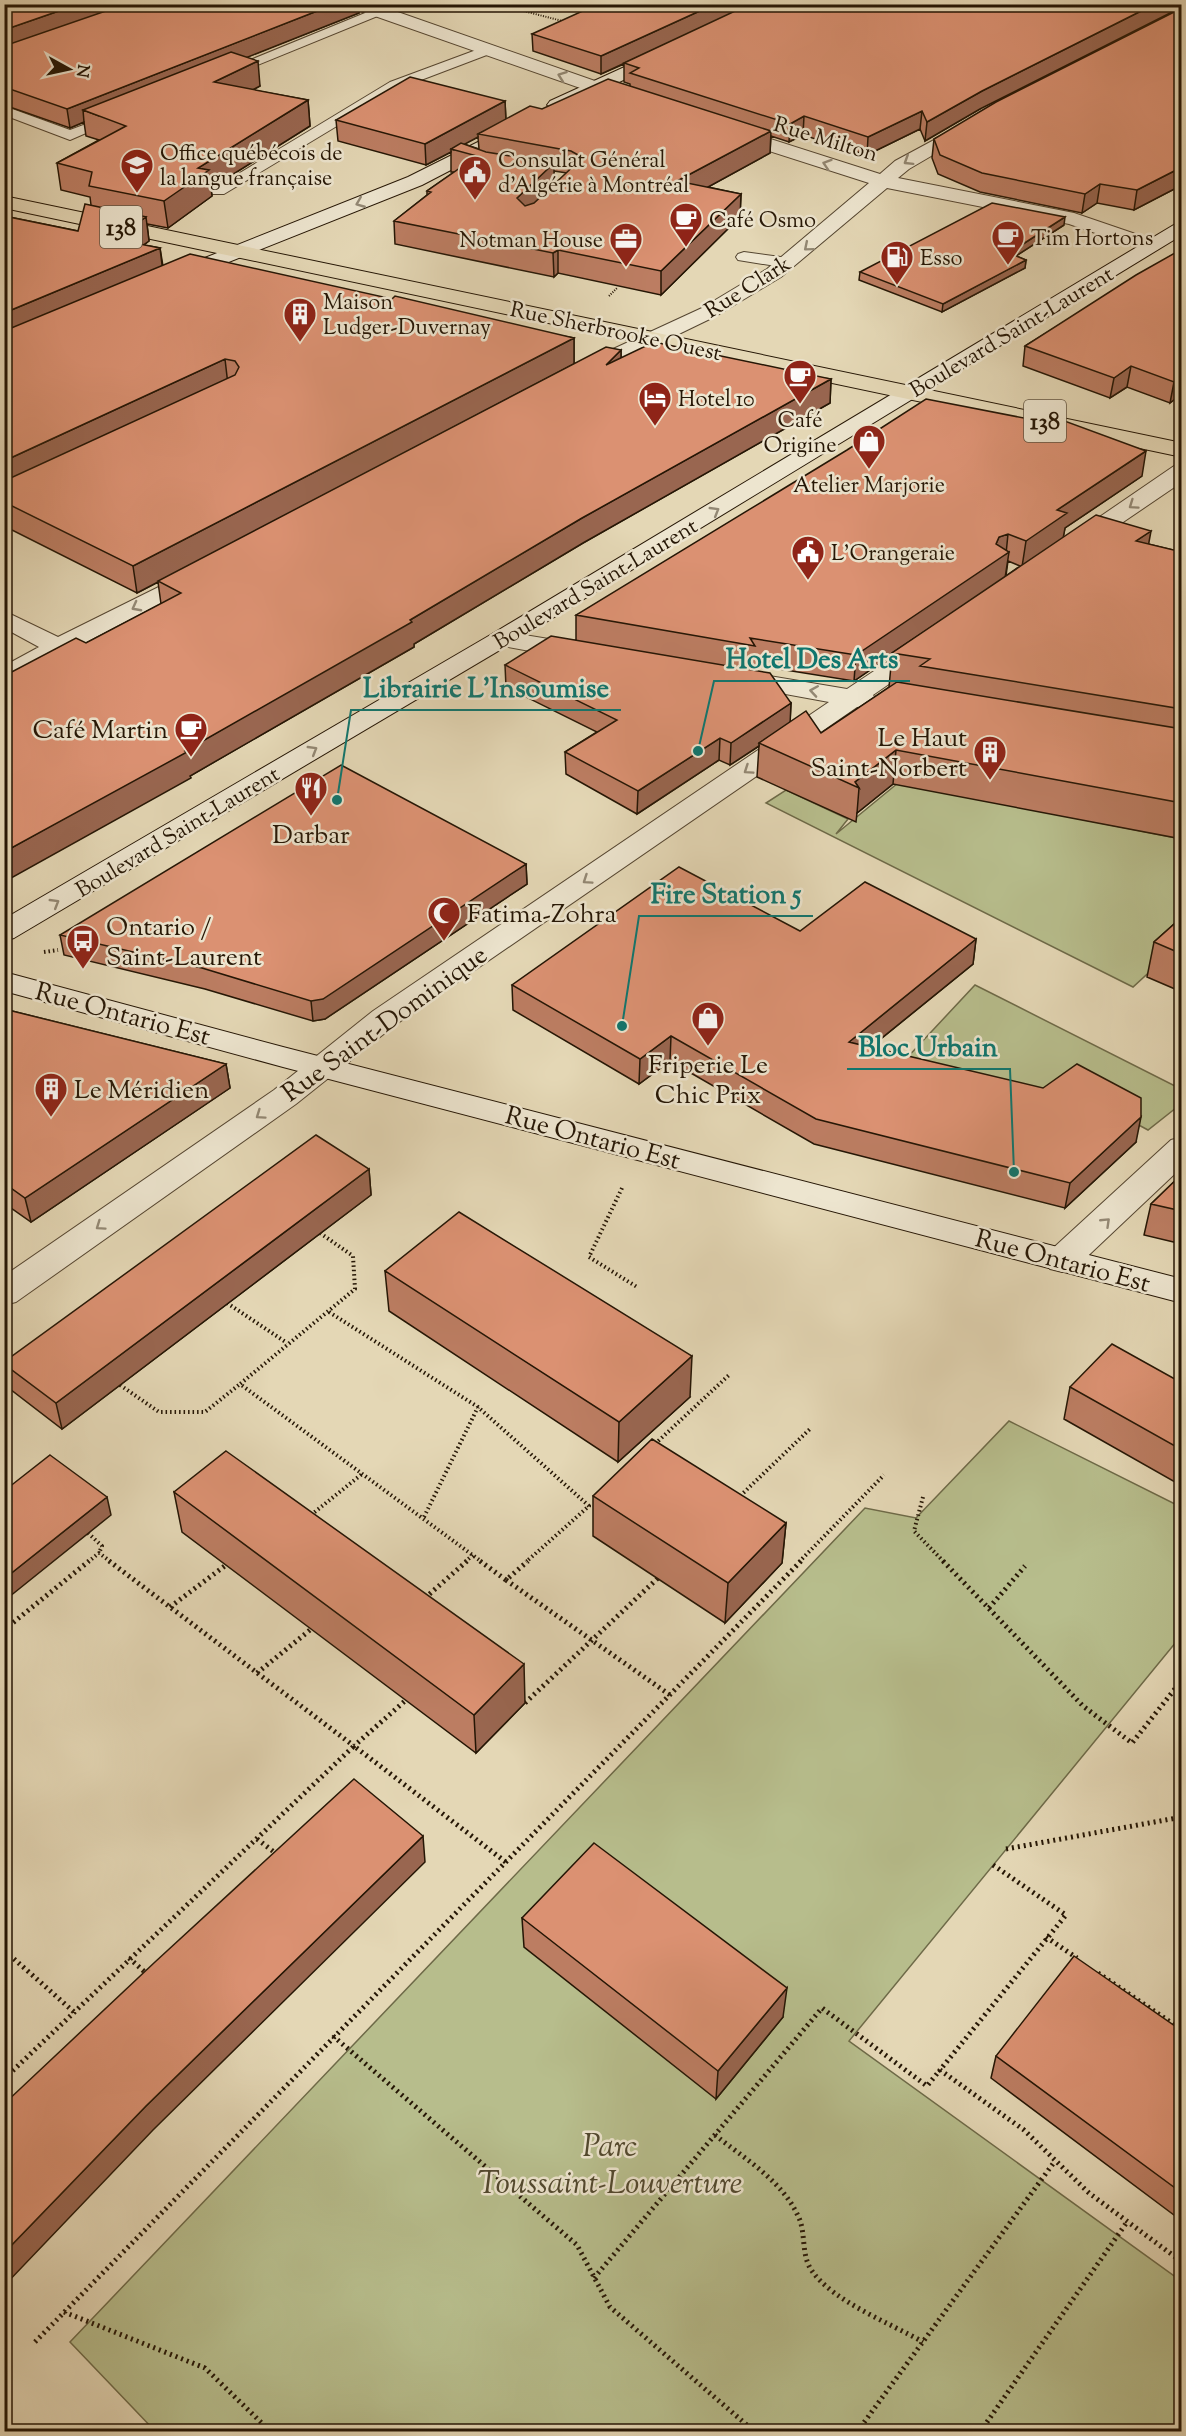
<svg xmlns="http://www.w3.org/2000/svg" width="1186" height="2436" font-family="'Sorts Mill Goudy',serif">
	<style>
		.green { fill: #b7bd8c; stroke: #6e6a48; stroke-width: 1.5 }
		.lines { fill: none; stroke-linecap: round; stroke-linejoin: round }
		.service-casing { stroke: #554631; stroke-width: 2 }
		.minor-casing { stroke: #554631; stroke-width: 2 }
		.secondary-casing { stroke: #251605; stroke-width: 2 }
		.primary-casing { stroke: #251605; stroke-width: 2 }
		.path-far2 { stroke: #251605; stroke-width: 2; stroke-dasharray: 1 1.5; stroke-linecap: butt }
		.path-far1 { stroke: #251605; stroke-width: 4; stroke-dasharray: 1.5 3; stroke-linecap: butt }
		.path { stroke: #251605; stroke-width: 5; stroke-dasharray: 2 4; stroke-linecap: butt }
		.service { fill: #ede5cf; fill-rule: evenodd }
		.minor { fill: #ede5cf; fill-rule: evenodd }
		.secondary { fill: #ede5cf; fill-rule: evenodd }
		.primary { fill: #e4d7b5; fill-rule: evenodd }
		.wall { fill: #bc7d62; stroke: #251605; stroke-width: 1.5; fill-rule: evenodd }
		.shaded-wall { fill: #996650; stroke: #251605; stroke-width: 1.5 }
		.building { fill: #db9172; stroke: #251605; stroke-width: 1.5 }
		.oneway { stroke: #938874 }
		.labels { text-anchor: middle; stroke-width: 5; stroke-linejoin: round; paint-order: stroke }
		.far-street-label { font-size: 22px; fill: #251605; stroke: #ede5cf }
		.far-poi-label { font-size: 22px; fill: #251605; stroke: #ede5cf; text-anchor: start }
		.shield { fill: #ede5cf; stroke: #615442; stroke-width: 1.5 }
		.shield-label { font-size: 24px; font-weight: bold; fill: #251605 }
		.poi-label { font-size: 26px; fill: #251605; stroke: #ede5cf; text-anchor: start }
		.street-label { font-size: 26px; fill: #251605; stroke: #ede5cf }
		.near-park-label { font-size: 32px; font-style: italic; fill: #51482e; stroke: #ede5cf }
		.leader { fill: none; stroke: #0f766e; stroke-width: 2 }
		.callout-dot { fill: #0f766e; stroke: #ede5cf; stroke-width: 2 }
		.callout-label { font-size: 27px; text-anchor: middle; font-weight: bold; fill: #0f766e; stroke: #ede5cf; stroke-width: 5; stroke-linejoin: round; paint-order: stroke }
	</style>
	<rect width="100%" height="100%" fill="#e4d7b5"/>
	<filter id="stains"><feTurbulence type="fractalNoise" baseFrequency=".00333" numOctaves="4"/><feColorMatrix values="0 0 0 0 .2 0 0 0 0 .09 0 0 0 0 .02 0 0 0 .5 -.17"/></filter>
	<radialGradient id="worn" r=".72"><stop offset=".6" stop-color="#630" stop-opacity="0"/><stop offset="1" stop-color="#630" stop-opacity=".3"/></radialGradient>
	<path class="green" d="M898,783L1181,839V943L1133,987L766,803L786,790L848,819L836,834Z
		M975,985L1181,1089V1104L1148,1130L1072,1089L1038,1113L889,1077Z
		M1009,1421L1181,1507V1636L849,2041L1181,2281V2431H155L70,2342L865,1508L916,1518Z"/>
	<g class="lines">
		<g class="service-casing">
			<path id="service" d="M387,4H407L228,77H218L216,74Z
				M487,46L494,50L492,53L400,88L224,194H212L210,191L390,82Z
				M4,106L70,130L118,112L125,116L70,140L4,115Z
				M744,252L788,258L796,263L788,268L738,260L736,257L738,254Z"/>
		</g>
		<g class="minor-casing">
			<path id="minor" d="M350,4H375L635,95L638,99L635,103H623L352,8Z
				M973,119L982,124L979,128L909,169L898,178L1074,213L1156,241L1159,245L1156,249H1142L1069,224L887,188L781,277L716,316L588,378H572L569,373L572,368L702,308L767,269L869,183L722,136L720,132L722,128H736L880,174L895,161Z
				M1182,464V482L1082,550L1074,552L1066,550L1062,545L1066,540L1174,466Z
				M201,566L210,568L213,573L210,578L68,653L4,684V666L39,647L4,628V611L58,637Z
				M501,631L579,644L588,647L592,652L588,657L579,660L492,644L488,639L492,634Z
				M928,638L937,641L941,646L937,651L873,695L876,700L872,706L857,707L395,1025L296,1104L16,1302L4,1305V1276L274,1090L373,1011L829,702L725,683L721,678L725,673L734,670L847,689L919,641Z
				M1182,1137V1167L1074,1269L1062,1272L1050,1269L1045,1260L1050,1251L1171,1140Z"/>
		</g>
		<g class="secondary-casing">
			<path id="secondary" d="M664,49L673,54L670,58L562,109L556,110L547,105L550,101Z
				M490,136L499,142L497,146L422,185L181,281H167L164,277L167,273L408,177Z
				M1182,220V235L510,644L14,938L4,941V919L492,634Z
				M4,972L283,1047L1182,1279V1303L283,1067L4,991Z"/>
		</g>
		<g class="primary-casing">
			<path id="primary" d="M4,196L1182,443V457L4,208Z"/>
		</g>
		<path class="path-far2" d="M497,4L566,22
			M609,296L617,288"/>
		<path class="path-far1" d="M44,952L58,950
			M622,1188L589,1257L637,1287
			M320,1233L353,1256L355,1289L240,1384L482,1562
			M227,1303L287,1343
			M329,1312L478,1407L589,1506L526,1562
			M120,1385L159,1412H205L240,1384
			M655,1444L729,1375
			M923,1497L914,1531L944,1562
			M737,1499L811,1428
			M311,1515L362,1474
			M424,1517L478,1407
			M88,1533L102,1546L99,1553
			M88,1562L99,1553L111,1562
			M465,1562L474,1554
			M799,1562L884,1475"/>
		<path class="path" d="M109,1561L354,1746L406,1700
			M480,1561L506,1580L528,1561
			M943,1561L1083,1706L1132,1743L1182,1680
			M506,1580L670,1695
			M425,1598L467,1561
			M170,1607L226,1565
			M989,1608L1025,1566
			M4,1630L89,1561
			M257,1673L310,1630
			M525,1703L658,1578
			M257,1839L278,1855
			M1006,1849L1182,1817
			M993,1865L1066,1915L940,2070L1024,2130L1089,2193L1182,2262
			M1046,1937L1077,1958
			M129,1958L147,1974
			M4,1964L13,1958L74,2012
			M1098,1973L1182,2030
			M333,2036L577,2245L610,2307L755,2432
			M4,2079L354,1746L507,1863
			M715,2135C745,2159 783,2181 799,2218C806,2234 801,2256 812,2271C834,2302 890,2323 923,2342
			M594,2278L822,2008L927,2086L940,2070
			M64,2312L205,2368L271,2432
			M35,2342L801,1561
			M857,2432L1055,2161
			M980,2432L1127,2222"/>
		<use href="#service" class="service"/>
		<use href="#minor" class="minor"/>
		<use href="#secondary" class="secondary"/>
		<use href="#primary" class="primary"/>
	</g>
	<path class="wall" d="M4,4H359V13L247,57L260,86L253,90L308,100L310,126L211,188L212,196L168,228L147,224L149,241L144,245L160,248L163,266L574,338V364L621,350V358L831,379L830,403L583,543L414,644V647L190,776L191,778L86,643L161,604L158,582L137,593L4,526V216L78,231L91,205L90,197L61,190L57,163L99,140L86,136L84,122L70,128L4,105Z
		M1182,8V185L1134,210L1097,203L1082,213L980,192L938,174L932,158L934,139Z
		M532,34L980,109L925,141L920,129L867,155L803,135L789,142L771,136L770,153L708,187L741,194L740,217L661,295L558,273L554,277L395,244L394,221L427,195V191L454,172H451V152L426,165L338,141L336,120L505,101L506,120L630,86V84L624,82V64L601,74L533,51ZM478,137L479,149L464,144ZM554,171L567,173L554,185Z
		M1064,225L1016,256L1026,260L1025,268L942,312L859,280L860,272Z
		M1182,249V396L1180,395L1170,403L1127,387L1110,398L1023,366L1025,346Z
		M1142,476L1065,528L1063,537L1148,544L1182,552V839L893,784L857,813L856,822L757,777L759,746L730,765L719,760L637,814L566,774L565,752L597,732L506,687L505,665L576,640V615ZM1008,561L1020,566L1006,576ZM892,655L889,687L821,733L790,722L791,703L754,670V665L854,681Z
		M526,864L527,884L325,1019L313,1021L205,989L64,955L60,935Z
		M1182,917V992L1147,977L1154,942Z
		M800,931L976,939L973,964L871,1047L1136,1142L1065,1208L814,1144L670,1061L639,1084L513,1010L512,985Z
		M4,1009L226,1064L230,1088L31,1222L4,1203Z
		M369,1169L371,1195L62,1429L10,1389L4,1369V1362Z
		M1182,1174V1244L1144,1235L1151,1204Z
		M385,1271L690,1397L618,1462L389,1311Z
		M1182,1383V1486L1064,1419L1070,1387Z
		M174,1492L525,1703L476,1753L182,1532Z
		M593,1496L786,1523L782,1563L725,1623L593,1536Z
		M522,1918L783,2017L716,2099L524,1947Z
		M1182,2031V2221L991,2078L996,2056Z"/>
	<path class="shaded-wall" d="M79,4H131L4,49V30Z
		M335,4H359V13L99,116L83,110L84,122L70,128L67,109Z
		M715,4H753L601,74V56Z
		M1155,4H1182V7L980,109L925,141L927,122L982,91Z
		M258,61L260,86L217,108L214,82Z
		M308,100L310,126L211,188L212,196L168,228L164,201L198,168Z
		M505,101L506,122L478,134V137L454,150L451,149V152L426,165L425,144Z
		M922,111L920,129L867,155L868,137Z
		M804,116L803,135L789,142L790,124Z
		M771,131L770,153L677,204V181Z
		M554,163V186L517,221V198Z
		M1182,167V185L1134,210L1137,190Z
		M1100,184L1097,203L1082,213L1085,194Z
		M741,194L740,217L661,295V271Z
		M146,217L149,241L118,263L115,239Z
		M1065,217L1064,225L1008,261L1009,253Z
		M160,248L163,273L4,340V313Z
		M558,250V273L554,277L553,253Z
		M1026,260L1025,268L942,312L943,304Z
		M574,338V364L137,593L133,566Z
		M621,350V374L606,365Z
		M225,359L228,385L4,489V461Z
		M1131,366L1127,387L1110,398L1114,378Z
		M1182,376V385L1180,395L1170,403L1174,382Z
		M831,379L830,403L583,543L414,644V647L190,776L191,778L4,882V852L185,751L410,620L582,518Z
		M1146,451L1142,476L1065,528L1063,539L1022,567L1026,541L1057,510Z
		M1151,531L1145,564L1136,541Z
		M1008,534L1006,554L1009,552L1005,578L892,653V655L854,681L856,655L996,544L999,537Z
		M791,703L790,725L759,743V746L730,765L731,743Z
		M720,738L719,760L637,814L638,791Z
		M896,750L893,784L857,813L859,788L855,782Z
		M526,864L527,884L325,1019L313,1021L311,1001Z
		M976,939L973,964L846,1067L849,1042Z
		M671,1036L670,1061L639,1084L640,1059Z
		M226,1064L230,1088L31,1222L25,1198Z
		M1141,1117L1136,1142L1065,1208L1070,1183Z
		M369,1169L371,1195L62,1429L56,1403Z
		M692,1356L690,1397L618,1462L619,1422Z
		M107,1497L111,1515L4,1601V1579Z
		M786,1523L782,1563L725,1623L728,1583Z
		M524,1664L525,1703L476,1753L474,1715Z
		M423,1836L425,1862L153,2130L4,2286V2253L146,2106Z
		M787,1988L783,2017L716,2099L718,2071Z"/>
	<path class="building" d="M4,4H79L4,30Z
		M126,4H335L67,109L4,87V46Z
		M598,4H715L601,56L532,34Z
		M750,4H1155L982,91L927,122L922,111L868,137L804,116L790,124L630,73L639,68L624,63Z
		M1182,8V167L1137,190L1100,184L1085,194L982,173L940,155L934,139L996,102Z
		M231,52L258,61L214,82L308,100L198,168L209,170L164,201L89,186L92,172L57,163L126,126L83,110Z
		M410,77L505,101L425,144L336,120Z
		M608,79L771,131L677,181L741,194L661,271L558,250L553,253L394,221L431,192L427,191L477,156L451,149L461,143L486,152L554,163L517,198L525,206L534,203L580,160V156L571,151L478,134L530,106L542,109Z
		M992,203L1065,217L1009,253L1026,260L943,304L860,272Z
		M85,204L146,217L115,239L160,248L4,313V216L78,231Z
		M1182,249V376L1174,382L1131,366L1114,378L1025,346L1136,275Z
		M190,254L392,299L395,296L574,338L133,566L4,502V481L235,375L239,367L235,361L225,359L4,461V331Z
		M654,342L831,379L582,518L410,620L412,622L185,751L187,752L4,852V676L76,638L86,643L181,593L158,581L606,347L621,350L606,365Z
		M926,399L1034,420L1043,413L1146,451L1057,510L1067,513L1026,541L1008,534L999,537L996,544L1009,552L856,655L750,638L755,646L576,615L847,450Z
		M1096,515L1151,531L1136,541L1182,552V664L1179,669L1182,670V709L920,666L930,659L892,653Z
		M551,636L770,673L791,703L731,743L720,738L638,791L565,752L617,720L505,665Z
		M897,682L1182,729V803L896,750L855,782L859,788L759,743L806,711L821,733Z
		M341,765L526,864L323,999L311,1001L202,968L60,935Z
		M679,867L800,931L865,882L976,939L849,1042L1043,1088L1077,1064L1141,1098V1117L1070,1183L816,1119L671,1036L640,1059L512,985Z
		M1182,917V954L1154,942Z
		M4,1009L226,1064L25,1198L4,1183Z
		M316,1135L369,1169L56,1403L4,1364V1362Z
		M1182,1174V1211L1151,1204Z
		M459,1212L692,1356L619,1422L385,1271Z
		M1112,1344L1182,1383V1450L1070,1387Z
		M652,1439L786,1523L728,1583L593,1496Z
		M226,1451L524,1664L474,1715L174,1492Z
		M50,1455L107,1497L4,1579V1491Z
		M354,1779L423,1836L146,2106L4,2253V2104L155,1962Z
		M594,1843L787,1988L718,2071L522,1918Z
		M1074,1956L1182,2031V2193L996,2056Z"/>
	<defs><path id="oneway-chevron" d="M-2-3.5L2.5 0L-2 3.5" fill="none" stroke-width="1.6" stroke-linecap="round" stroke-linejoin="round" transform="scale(1.5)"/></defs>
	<g class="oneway">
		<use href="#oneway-chevron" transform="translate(562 76) rotate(-160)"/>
		<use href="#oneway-chevron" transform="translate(908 161) rotate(148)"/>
		<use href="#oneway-chevron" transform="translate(827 164) rotate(-162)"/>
		<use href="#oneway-chevron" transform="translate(360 203) rotate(158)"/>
		<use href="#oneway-chevron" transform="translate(808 247) rotate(140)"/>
		<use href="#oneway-chevron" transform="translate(1133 505) rotate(145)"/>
		<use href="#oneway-chevron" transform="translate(715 511) rotate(-31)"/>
		<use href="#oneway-chevron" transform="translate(136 607) rotate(152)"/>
		<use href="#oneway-chevron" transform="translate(814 691) rotate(-171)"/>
		<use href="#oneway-chevron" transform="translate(313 750) rotate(-31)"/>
		<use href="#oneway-chevron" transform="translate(748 770) rotate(146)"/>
		<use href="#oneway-chevron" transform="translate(587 880) rotate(146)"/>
		<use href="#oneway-chevron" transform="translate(55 903) rotate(-31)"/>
		<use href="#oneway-chevron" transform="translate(260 1115) rotate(145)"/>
		<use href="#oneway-chevron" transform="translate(1106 1222) rotate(-44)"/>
		<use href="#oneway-chevron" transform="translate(100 1226) rotate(145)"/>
	</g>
	<defs>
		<g id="school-pin" transform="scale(1.725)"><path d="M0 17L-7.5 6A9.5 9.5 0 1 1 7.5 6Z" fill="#8f2418" stroke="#ede5cf"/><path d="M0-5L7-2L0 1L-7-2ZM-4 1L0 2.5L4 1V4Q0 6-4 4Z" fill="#fff"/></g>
		<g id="civic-pin" transform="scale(1.725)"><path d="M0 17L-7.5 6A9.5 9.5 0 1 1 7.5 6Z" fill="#8f2418" stroke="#ede5cf"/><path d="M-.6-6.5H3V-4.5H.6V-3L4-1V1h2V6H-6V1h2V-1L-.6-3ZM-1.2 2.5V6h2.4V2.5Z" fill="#fff"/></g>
		<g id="cafe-pin" transform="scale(1.725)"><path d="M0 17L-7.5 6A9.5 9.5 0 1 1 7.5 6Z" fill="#8f2418" stroke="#ede5cf"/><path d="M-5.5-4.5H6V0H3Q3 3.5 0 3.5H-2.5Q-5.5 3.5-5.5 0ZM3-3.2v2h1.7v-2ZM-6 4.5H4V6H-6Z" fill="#fff"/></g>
		<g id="office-pin" transform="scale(1.725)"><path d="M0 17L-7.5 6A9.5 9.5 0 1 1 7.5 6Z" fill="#8f2418" stroke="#ede5cf"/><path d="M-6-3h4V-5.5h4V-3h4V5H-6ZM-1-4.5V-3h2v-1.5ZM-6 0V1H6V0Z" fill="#fff"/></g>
		<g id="fuel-pin" transform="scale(1.725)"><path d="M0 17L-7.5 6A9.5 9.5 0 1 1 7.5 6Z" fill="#8f2418" stroke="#ede5cf"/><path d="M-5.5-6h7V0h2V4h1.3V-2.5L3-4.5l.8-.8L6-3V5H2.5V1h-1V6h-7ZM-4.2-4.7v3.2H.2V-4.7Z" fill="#fff"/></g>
		<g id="building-pin" transform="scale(1.725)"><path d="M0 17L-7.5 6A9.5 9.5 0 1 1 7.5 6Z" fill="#8f2418" stroke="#ede5cf"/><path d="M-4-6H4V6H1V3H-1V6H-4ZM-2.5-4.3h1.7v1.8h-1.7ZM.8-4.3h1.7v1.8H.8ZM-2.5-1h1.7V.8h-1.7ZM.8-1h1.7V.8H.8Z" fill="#fff"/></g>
		<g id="hotel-pin" transform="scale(1.725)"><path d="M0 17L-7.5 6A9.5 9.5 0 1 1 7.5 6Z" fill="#8f2418" stroke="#ede5cf"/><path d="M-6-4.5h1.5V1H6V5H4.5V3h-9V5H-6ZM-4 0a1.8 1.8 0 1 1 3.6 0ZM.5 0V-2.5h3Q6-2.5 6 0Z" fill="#fff"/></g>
		<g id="shop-pin" transform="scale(1.725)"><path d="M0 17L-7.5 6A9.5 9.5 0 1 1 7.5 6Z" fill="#8f2418" stroke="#ede5cf"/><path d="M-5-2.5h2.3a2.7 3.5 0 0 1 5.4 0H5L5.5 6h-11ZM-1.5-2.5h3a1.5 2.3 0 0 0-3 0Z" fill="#fff"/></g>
		<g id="restaurant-pin" transform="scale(1.725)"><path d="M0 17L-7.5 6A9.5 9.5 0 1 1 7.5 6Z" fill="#8f2418" stroke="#ede5cf"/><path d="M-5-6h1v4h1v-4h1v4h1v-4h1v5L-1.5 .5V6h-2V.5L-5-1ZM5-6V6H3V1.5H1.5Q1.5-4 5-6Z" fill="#fff"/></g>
		<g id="mosque-pin" transform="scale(1.725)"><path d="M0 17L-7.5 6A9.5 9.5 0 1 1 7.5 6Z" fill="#8f2418" stroke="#ede5cf"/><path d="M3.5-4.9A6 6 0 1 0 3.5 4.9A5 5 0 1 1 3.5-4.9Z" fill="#fff"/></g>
		<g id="bus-pin" transform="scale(1.725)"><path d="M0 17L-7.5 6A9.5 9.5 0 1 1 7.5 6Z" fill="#8f2418" stroke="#ede5cf"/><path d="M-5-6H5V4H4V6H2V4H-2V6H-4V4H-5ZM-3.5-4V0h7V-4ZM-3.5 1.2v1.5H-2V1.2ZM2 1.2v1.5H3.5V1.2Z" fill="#fff"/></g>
	</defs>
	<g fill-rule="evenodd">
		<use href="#school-pin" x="137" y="165"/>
		<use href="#civic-pin" x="475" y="172"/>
		<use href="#cafe-pin" x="686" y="219"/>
		<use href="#cafe-pin" x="1008" y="237"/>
		<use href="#office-pin" x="626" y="239"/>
		<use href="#fuel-pin" x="897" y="257"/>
		<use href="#building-pin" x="300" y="314"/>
		<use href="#cafe-pin" x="800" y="376"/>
		<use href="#hotel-pin" x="655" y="398"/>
		<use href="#shop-pin" x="869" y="441"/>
		<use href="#civic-pin" x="808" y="552"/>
		<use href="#cafe-pin" x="191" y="729"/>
		<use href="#building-pin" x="990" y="752"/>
		<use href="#restaurant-pin" x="311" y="788"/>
		<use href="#mosque-pin" x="444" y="913"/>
		<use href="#bus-pin" x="83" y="941"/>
		<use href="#shop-pin" x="708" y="1018"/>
		<use href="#building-pin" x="51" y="1089"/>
	</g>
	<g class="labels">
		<g class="far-street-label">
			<text transform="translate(826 138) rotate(17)" y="8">Rue Milton</text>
			<text transform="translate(747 286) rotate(-32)" y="8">Rue Clark</text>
			<text transform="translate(616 330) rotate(12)" y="8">Rue Sherbrooke Ouest</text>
			<text transform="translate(1011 331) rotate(-31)" y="8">Boulevard Saint-Laurent</text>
			<text transform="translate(595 583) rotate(-31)" y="8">Boulevard Saint-Laurent</text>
			<text transform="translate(177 831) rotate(-31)" y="8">Boulevard Saint-Laurent</text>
		</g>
		<g class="far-poi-label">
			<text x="160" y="160">Office québécois de<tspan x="160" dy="25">la langue française</tspan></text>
			<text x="498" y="167">Consulat Général<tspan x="498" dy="25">d'Algérie à Montréal</tspan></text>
			<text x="709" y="227">Café Osmo</text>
			<text x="1031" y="245">Tim Hortons</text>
			<text x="603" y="247" text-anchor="end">Notman House</text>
			<text x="920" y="265">Esso</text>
			<text x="323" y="309">Maison<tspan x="323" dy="25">Ludger-Duvernay</tspan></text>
			<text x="678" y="406">Hotel 10</text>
			<text x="800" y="427" text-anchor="middle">Café<tspan x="800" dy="25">Origine</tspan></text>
			<text x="869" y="492" text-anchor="middle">Atelier Marjorie</text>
			<text x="831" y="560">L’Orangeraie</text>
		</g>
		<g class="shield">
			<rect x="100" y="206" width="42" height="42" rx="4.5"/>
			<rect x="1024" y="400" width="42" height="42" rx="4.5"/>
		</g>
		<g class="shield-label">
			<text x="121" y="235">138</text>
			<text x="1045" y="429">138</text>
		</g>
		<g class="poi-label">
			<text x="168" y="738" text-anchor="end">Café Martin</text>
			<text x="967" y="746" text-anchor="end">Le Haut<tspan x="967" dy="30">Saint-Norbert</tspan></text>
			<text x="311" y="843" text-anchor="middle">Darbar</text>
			<text x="467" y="922">Fatima-Zohra</text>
			<text x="106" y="935">Ontario /<tspan x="106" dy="30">Saint-Laurent</tspan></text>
			<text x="708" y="1073" text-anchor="middle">Friperie Le<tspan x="708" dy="30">Chic Prix</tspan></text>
			<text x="74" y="1098">Le Méridien</text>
		</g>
		<g class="street-label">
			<text transform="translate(123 1013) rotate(15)" y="9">Rue Ontario Est</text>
			<text transform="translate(384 1023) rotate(-36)" y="9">Rue Saint-Dominique</text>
			<text transform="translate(593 1137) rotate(15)" y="9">Rue Ontario Est</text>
			<text transform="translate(1063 1260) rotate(15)" y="9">Rue Ontario Est</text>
		</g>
		<g class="near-park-label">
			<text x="610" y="2156">Parc<tspan x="610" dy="37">Toussaint-Louverture</tspan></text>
		</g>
	</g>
	<path class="leader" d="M698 751L714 681H910M337 800L351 710H621M622 1026L639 916H813M1014 1172L1010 1069H847"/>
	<g class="callout-dot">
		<circle cx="698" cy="751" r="6"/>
		<circle cx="337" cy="800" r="6"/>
		<circle cx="622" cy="1026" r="6"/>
		<circle cx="1014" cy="1172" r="6"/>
	</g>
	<g class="callout-label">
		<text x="812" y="668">Hotel Des Arts</text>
		<text x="486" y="697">Librairie L'Insoumise</text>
		<text x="726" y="903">Fire Station 5</text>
		<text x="928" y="1056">Bloc Urbain</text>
	</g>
	<rect width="1186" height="2436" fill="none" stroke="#e4d7b5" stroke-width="24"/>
	<rect x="6" y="6" width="1174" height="2424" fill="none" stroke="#251605" stroke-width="3"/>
	<rect x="12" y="12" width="1162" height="2412" fill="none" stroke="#251605" stroke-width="1.5"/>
	<g transform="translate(69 69) rotate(98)" stroke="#ede5cf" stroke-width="4.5" paint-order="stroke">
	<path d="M0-4.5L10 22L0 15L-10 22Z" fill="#251605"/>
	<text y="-9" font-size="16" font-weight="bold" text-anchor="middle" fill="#251605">N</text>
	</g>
	<rect width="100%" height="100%" filter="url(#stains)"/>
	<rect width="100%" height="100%" fill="url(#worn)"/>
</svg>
